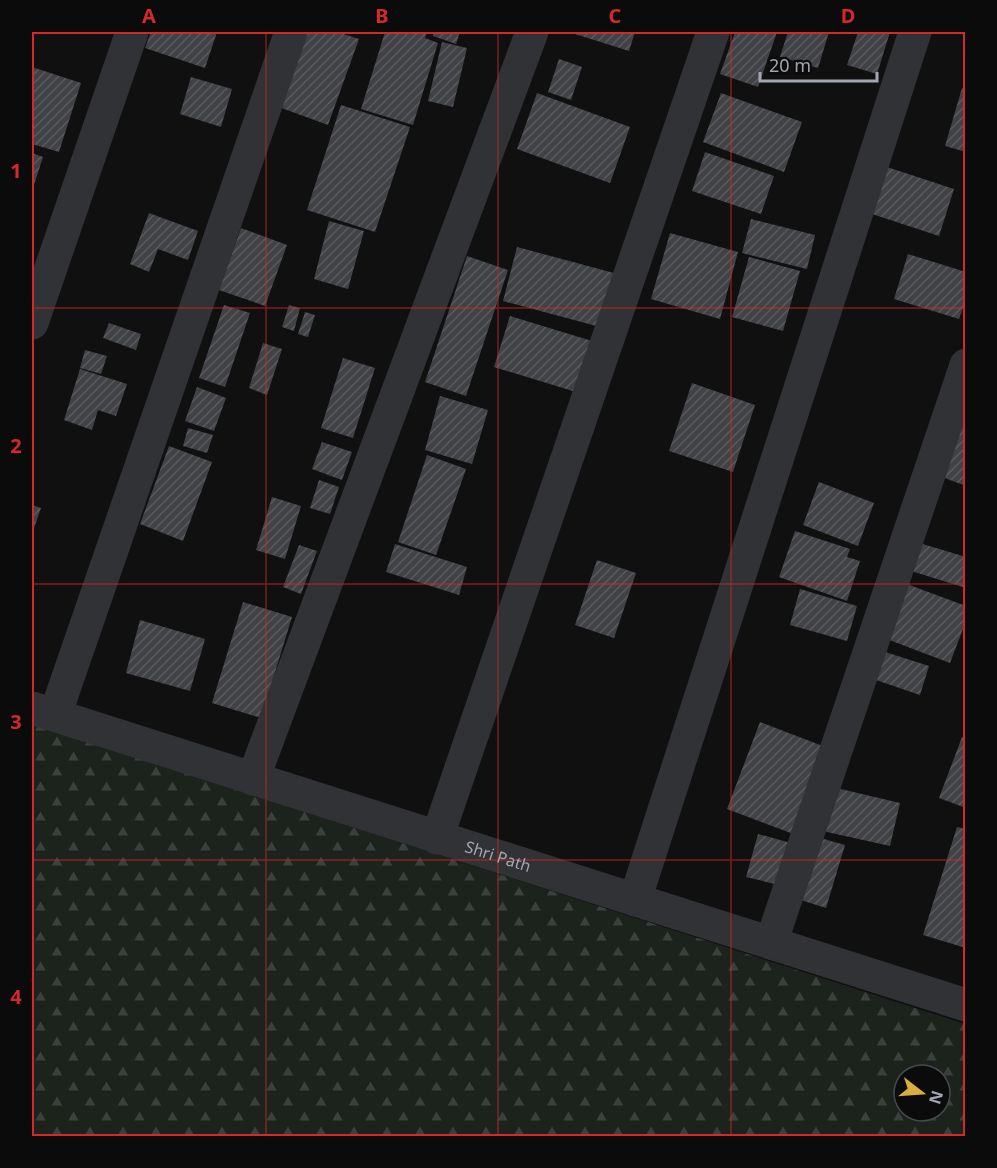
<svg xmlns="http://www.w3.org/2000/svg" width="997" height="1168" font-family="'Noto Sans',sans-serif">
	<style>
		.forest { fill: url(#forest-firs); fill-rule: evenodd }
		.building { fill: url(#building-hatch) }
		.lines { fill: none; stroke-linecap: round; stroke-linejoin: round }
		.minor { stroke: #313235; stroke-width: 33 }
		.grid { fill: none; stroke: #d62828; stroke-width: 1.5; stroke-opacity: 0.55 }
		.labels { text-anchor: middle; stroke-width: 4.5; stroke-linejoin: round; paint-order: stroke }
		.street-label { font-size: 16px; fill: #a2a6b0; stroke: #0b0b0c }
		.neatline { fill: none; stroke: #d62828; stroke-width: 2 }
		.grid-label { font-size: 20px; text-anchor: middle; font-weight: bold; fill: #d62828 }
	</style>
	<defs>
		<pattern id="forest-firs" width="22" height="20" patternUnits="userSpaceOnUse" patternTransform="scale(1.5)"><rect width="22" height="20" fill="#1c231d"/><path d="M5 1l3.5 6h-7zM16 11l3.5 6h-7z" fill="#3a403b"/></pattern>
		<pattern id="building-hatch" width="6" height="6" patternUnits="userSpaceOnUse" patternTransform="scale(1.5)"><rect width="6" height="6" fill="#414246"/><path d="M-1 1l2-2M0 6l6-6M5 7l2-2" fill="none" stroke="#595a5e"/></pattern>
	</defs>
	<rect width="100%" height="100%" fill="#101011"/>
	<path class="forest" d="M32,724L965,1024V1136H32ZM904,1075H940V1111H904Z"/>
	<path class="building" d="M151,32H217L205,68L145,48Z
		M303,32H337L359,39L328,125L276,106Z
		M385,32H427L425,38L438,43L413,125L361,109Z
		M434,32H460L456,44L433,36Z
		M576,32H635L629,51L575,34Z
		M735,32H777L758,87L720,74Z
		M788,32H829L818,68L780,57Z
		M858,32H890L877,74L847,65Z
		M442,42L467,48L453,107L428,101Z
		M559,59L582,67L571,100L548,92Z
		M32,67L81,83L59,152L32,144Z
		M191,77L232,89L221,127L180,114Z
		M962,88L966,89V152L945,146Z
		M537,93L630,127L610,183L517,149Z
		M721,93L802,122L784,172L703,142Z
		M341,105L410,127L375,232L307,210Z
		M705,152L774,176L761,214L692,191Z
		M32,153L43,157L32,191Z
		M887,167L954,189L939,236L872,214Z
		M149,213L198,231L188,260L158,249L149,272L130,264Z
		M751,219L815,235L807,269L742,253Z
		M329,221L364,231L348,289L314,279Z
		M241,228L287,245L265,306L219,290Z
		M670,233L738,252L720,319L651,299Z
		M517,247L614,273L600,327L503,301Z
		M908,254L966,272V299L959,319L894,299Z
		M467,256L508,270L466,396L425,382Z
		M749,257L800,271L783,331L732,317Z
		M224,305L250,313L225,387L199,378Z
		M289,305L300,308L294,331L282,327Z
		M305,312L315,315L308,337L298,334Z
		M510,316L592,341L576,392L494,367Z
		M109,323L141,334L136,350L103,338Z
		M263,343L282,349L267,395L249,388Z
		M85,350L107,356L101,374L80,368Z
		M343,358L375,368L353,438L321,428Z
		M80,369L127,384L116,416L98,410L92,430L64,420Z
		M692,383L755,405L733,472L669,451Z
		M197,387L226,398L214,431L185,421Z
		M440,396L488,410L472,464L425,450Z
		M966,417V486L942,477Z
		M188,428L213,435L207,453L183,446Z
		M322,442L352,452L342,480L312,469Z
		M169,446L212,462L183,541L140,524Z
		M427,455L466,469L436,555L398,542Z
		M319,480L339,487L330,514L310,508Z
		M819,482L874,503L858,546L803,525Z
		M272,497L301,506L285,559L256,550Z
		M32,505L41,508L32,534Z
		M795,531L850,549L847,557L860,561L847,601L779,577Z
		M916,542L966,557V588L908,570Z
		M395,544L467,567L459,595L386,572Z
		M299,545L317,551L301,594L283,587Z
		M597,560L636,573L614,638L575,625Z
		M904,583L966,606V621L950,663L884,638Z
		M800,589L857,606L847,641L790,625Z
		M243,602L292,617L261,718L212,703Z
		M140,620L205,639L190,691L126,673Z
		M879,650L929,666L920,695L870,678Z
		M760,722L828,748L796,835L727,809Z
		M962,737L966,738V808L939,798Z
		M828,786L900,803L890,846L818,830Z
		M957,827L966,829V948L923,935Z
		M758,834L791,843L779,885L746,877Z
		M810,835L845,845L826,908L791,897Z"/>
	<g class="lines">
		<g class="minor">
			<path d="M32,323L132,32"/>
			<path id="s1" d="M32,708L966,1005"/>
			<path d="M55,715L291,32"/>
			<path d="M253,779L532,32"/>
			<path d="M437,838L713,32"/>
			<path d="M635,900L915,32"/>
			<path d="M771,943L966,365"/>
		</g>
	</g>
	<path class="grid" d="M266,32V1136M498,32V1136M731,32V1136M32,308H966M32,584H966M32,860H966"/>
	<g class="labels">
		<g class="street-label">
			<text dy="6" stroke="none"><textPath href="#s1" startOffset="489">Shri Path</textPath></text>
		</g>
	</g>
	<rect width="997" height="1168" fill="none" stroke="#0b0b0c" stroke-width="66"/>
	<g transform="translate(922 1093) rotate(107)"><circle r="28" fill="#0b0b0c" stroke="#47494e" stroke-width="1.5"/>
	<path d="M0-4.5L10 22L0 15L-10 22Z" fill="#d9ad3f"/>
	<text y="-9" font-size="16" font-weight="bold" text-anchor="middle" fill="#a2a6b0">N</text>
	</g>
	<path d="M760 72v9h117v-9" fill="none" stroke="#a2a6b0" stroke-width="3"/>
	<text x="769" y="72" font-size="18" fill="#a2a6b0" stroke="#0b0b0c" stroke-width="4.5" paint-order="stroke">20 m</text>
	<rect x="33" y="33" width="931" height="1102" class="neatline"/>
	<g class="grid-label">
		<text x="149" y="23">A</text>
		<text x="382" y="23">B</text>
		<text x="615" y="23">C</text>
		<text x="848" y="23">D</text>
		<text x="16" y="178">1</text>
		<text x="16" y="453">2</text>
		<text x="16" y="729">3</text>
		<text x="16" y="1004">4</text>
	</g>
</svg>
